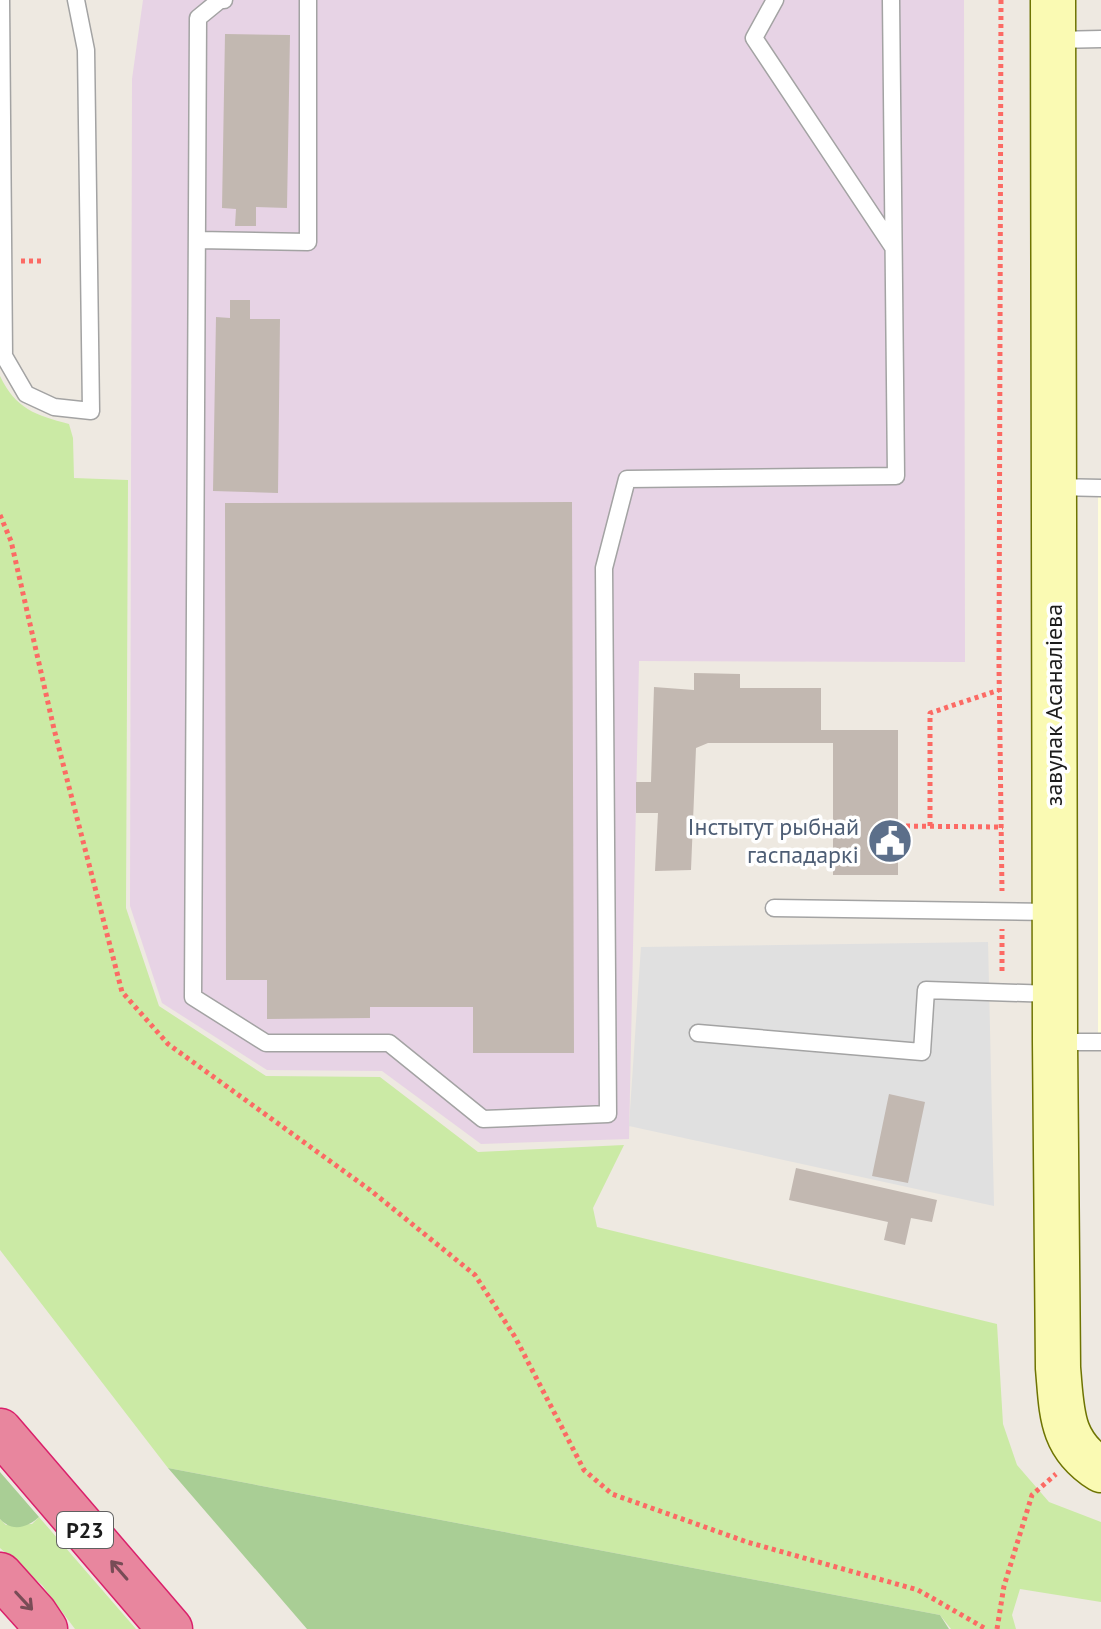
<svg xmlns="http://www.w3.org/2000/svg" width="1101" height="1629" font-family="'PT Sans',sans-serif">
	<style>
		.industrial { fill: #e7d3e5 }
		.education { fill: #fffdd9 }
		.grass { fill: #cbeaa5 }
		.forest { fill: #a9ce95 }
		.parking { fill: #e0e0e0 }
		.building { fill: #c2b8b1 }
		.lines { fill: none; stroke-linecap: round; stroke-linejoin: round }
		.lane-casing { stroke: #a3a3a3; stroke-width: 19 }
		.secondary-casing { stroke: #6e7402; stroke-width: 47 }
		.highway-casing { stroke: #da206b; stroke-width: 47 }
		.path { stroke: #fc6a64; stroke-width: 5; stroke-dasharray: 4 4; stroke-linecap: butt }
		.lane { stroke: #fff; stroke-width: 16 }
		.secondary { stroke: #fafab3; stroke-width: 44 }
		.highway { stroke: #e8869e; stroke-width: 44 }
		.oneway { stroke: #784c56 }
		.labels { text-anchor: middle; stroke-width: 7; stroke-linejoin: round; paint-order: stroke }
		.shield { fill: #fff; stroke: #606060; stroke-width: 2 }
		.shield-label { font-size: 22px; font-weight: bold; fill: #1c1c1c }
		.street-label { font-size: 24px; fill: #1c1c1c; stroke: #fff }
		.service-label { font-size: 24px; fill: #4e5e75; stroke: #fff; text-anchor: end }
	</style>
	<rect width="100%" height="100%" fill="#eee9e1"/>
	<path class="industrial" d="M143,0H964L965,662L639,661L629,1139L481,1144L382,1071L267,1070L162,1003L130,906L132,79Z"/>
	<path class="education" d="M1098,495H1101V1050H1098Z"/>
	<path class="grass" d="M0,376C16,409 35,415 69,424L73,438L74,478L128,480L126,908L159,1006L266,1076L380,1077L478,1152L624,1145L593,1208L597,1227L997,1324L1003,1424L1017,1465L1049,1502L1101,1522V1602L1020,1589L1012,1615L1016,1629H951L940,1615L168,1468L0,1250Z
		M39,1517L136,1629H75L42,1585L0,1548V1519L6,1525L32,1524Z"/>
	<path class="forest" d="M168,1468L940,1615L949,1629H307Z
		M0,1472L39,1517C27,1528 12,1532 0,1519Z"/>
	<path class="parking" d="M988,942L994,1206L629,1126L641,947Z"/>
	<path class="building" d="M225,34L290,35L287,208L256,207V226H235L236,209L222,208Z
		M230,300H250V319H280L278,493L213,491L216,317L230,318Z
		M572,502L574,1053H473V1007H370V1018L267,1019V980H226L225,503Z
		M694,673L740,674V688H821V730H898V875H833V743H708L696,748L691,870L655,871L658,813H636V782H651L654,687L694,690Z
		M889,1094L925,1102L908,1183L872,1176Z
		M796,1168L937,1200L932,1222L911,1218L905,1245L884,1240L888,1222L789,1200Z"/>
	<g class="lines">
		<g class="lane-casing">
			<path id="lane" d="M1,0L4,356L26,394L54,407L91,411L86,50L76,0
				M224,0H220L198,18L193,997L266,1043H389L483,1119L608,1114L604,568L627,479L896,476L891,0
				M775,0L754,38L893,247
				M1055,40L1101,39
				M197,240L308,242V0
				M1055,487L1101,488
				M774,908L1053,912
				M698,1033L922,1052L926,990L1053,994
				M1056,1042H1101"/>
		</g>
		<g class="secondary-casing">
			<path id="secondary" d="M1053,0L1055,1042L1058,1368C1062,1412 1060,1444 1101,1470"/>
		</g>
		<g class="highway-casing">
			<path id="highway" d="M0,1431L170,1629
				M0,1575L35,1614L45,1629"/>
		</g>
		<path class="path" d="M1001,0L999,666L1002,891
			M21,261H44
			M0,515L11,541L54,729L122,992L168,1044L370,1190L475,1275L515,1337L584,1470L612,1494L747,1542L918,1590L986,1629
			M898,826L1003,827
			M930,826V713L999,690
			M1002,971V929
			M997,1629L1004,1586L1032,1495L1056,1474"/>
		<use href="#lane" class="lane"/>
		<use href="#secondary" class="secondary"/>
		<use href="#highway" class="highway"/>
	</g>
	<defs><path id="oneway-shaft" d="M-6 0H5M1.5-3L5.5 0L1.5 3" fill="none" stroke-width="1.6" stroke-linecap="round" stroke-linejoin="round" transform="scale(2)"/></defs>
	<g class="oneway">
		<use href="#oneway-shaft" transform="translate(119 1570) rotate(-131)"/>
		<use href="#oneway-shaft" transform="translate(24 1601) rotate(47)"/>
	</g>
	<defs>
		<g id="civic-disc" transform="scale(2.3)"><circle r="9.5" fill="#5c6f8a" stroke="#fff"/><path d="M-.6-6.5H3V-4.5H.6V-3L4-1V1h2V6H-6V1h2V-1L-.6-3ZM-1.2 2.5V6h2.4V2.5Z" fill="#fff"/></g>
	</defs>
	<g fill-rule="evenodd">
		<use href="#civic-disc" x="890" y="841"/>
	</g>
	<g class="labels">
		<rect class="shield" x="57" y="1512" width="56" height="36" rx="6"/>
		<g class="shield-label">
			<text x="85" y="1538">Р23</text>
		</g>
		<g class="street-label">
			<text transform="translate(1054 705) rotate(-90)" y="8">завулак Асаналіева</text>
		</g>
		<g class="service-label">
			<text x="859" y="835">Інстытут рыбнай<tspan x="859" dy="28">гаспадаркі</tspan></text>
		</g>
	</g>
</svg>
